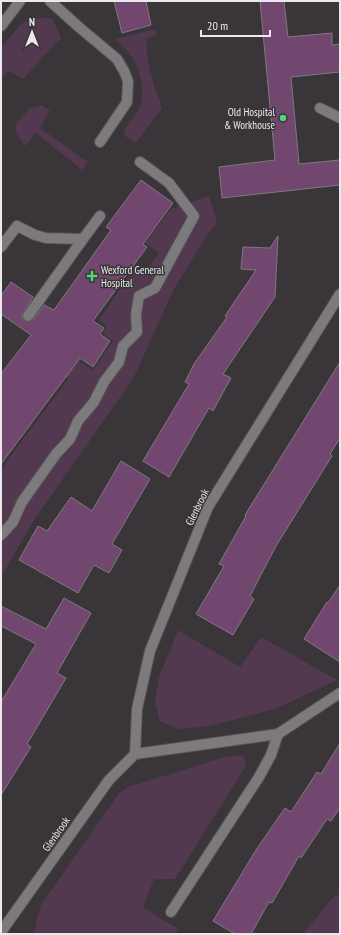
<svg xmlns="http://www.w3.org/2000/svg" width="341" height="935" font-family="'PT Sans Narrow',sans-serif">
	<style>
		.green { fill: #523950 }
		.building { fill: #72476f; stroke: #7e7a7e }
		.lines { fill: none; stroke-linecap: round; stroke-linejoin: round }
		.minor-casing { stroke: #555255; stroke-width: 12 }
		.minor { stroke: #7c7a7c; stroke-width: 10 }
		.poi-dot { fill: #4fd675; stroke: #393539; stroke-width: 1.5 }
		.labels { text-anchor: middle; stroke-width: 3; stroke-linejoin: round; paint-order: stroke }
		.poi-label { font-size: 11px; fill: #ebe9eb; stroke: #393539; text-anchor: end }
		.street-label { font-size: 11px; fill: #ebe9eb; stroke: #393539 }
	</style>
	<rect width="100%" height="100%" fill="#393539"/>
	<path class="green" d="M38,18H52L61,38L23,79L8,71L1,80V49L8,39L22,23Z
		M155,29L156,34L147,39C145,65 154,84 162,108L136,143L125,136L124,131C128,123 134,118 138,111C147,95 140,68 130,54C126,49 120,44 115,39Z
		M42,105L50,111L40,128L88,162L82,170L36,133L25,146L16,133V124L30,108Z
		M209,196L217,223L207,235L174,289L133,379L34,520L1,577V469L68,379L64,375L76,359L93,370L113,341L103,333L107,326L99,320L135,267L145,273L159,253L145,243L171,209Z
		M178,630L240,667L261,637L337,680L275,709L210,726L178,729L160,721L155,702L159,677Z
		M243,755L246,766L175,879H154L143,907L178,929L176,934H35L36,923L41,905L120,792L128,787L225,757Z
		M340,894V934H303L333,897Z"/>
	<path class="building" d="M114,1H146L151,25L122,33Z
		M260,1H284L288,37L332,33V45L340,44V72L291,77L299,164L340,160V185L222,198L219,167L275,160Z
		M141,180L173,203L143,244L147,247L93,321L104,328L100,334L110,341L93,367L80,358L1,464V374L31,335L1,314V296L11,282L33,297L22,315V319L27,322L33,320L44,305L54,310L111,230L106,227Z
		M278,236L275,297L223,374L231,378L213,411L209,408L169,477L143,461L189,384L185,382L194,364L227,317L225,316L256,270L241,269L243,247L270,248Z
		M340,362V438L330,454L332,456L276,546L250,596L254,599L233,635L196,614L224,566L219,564L246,516L245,515Z
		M121,461L150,479L112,544L122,550L109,573L94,565L78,593L19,560L38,526L47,531L71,497L92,511Z
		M340,585V662L304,639L327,602L328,603Z
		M64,598L91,613L57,673L66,678L27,744L31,747L1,795V702L36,644L1,626V606L46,629Z
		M340,743V808L331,821L327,819L301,858L299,856L272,903L269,902L251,934H235L213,921L256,850L285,808L291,812L317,772L321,774Z"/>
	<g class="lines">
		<g class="minor-casing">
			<path id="minor" d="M50,1L80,28L117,59L124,71L128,81L127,102L100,142
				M1,26L20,1
				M320,108L340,118
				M1,247L17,226L35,235L46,238L83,239L100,216
				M28,316L83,239
				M1,535L13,522L22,502L56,454L70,439L78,421L94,402L104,382L119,362L123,346L137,332L136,314L139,296L155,288L194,216L169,183L140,162
				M135,754L278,734L340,693
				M171,912L259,777L271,755L278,734
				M1,932L109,780L135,754L137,709L150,651L208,507L340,294"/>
		</g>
		<use href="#minor" class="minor"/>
	</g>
	<g class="poi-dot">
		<circle cx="283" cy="118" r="4"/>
		<path d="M90 270h4v4h4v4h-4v4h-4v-4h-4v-4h4z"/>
	</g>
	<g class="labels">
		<g class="poi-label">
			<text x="275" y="116">Old Hospital<tspan x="275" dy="13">&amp; Workhouse</tspan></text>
			<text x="101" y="274" text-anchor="start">Wexford General<tspan x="101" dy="13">Hospital</tspan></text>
		</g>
		<g class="street-label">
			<text transform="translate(197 507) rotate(-64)" y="4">Glenbrook</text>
			<text transform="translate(56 834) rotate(-55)" y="4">Glenbrook</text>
		</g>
	</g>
	<rect width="341" height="935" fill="none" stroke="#ebe9eb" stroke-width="4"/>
	<g transform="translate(32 32)" stroke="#393539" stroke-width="3" paint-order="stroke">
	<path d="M0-3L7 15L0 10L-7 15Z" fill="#ebe9eb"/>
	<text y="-6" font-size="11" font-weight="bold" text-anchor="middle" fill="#ebe9eb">N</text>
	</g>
	<path d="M201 30v6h69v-6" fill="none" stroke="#ebe9eb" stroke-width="2"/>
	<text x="207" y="30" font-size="12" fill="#ebe9eb" stroke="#393539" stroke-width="3" paint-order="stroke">20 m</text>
</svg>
